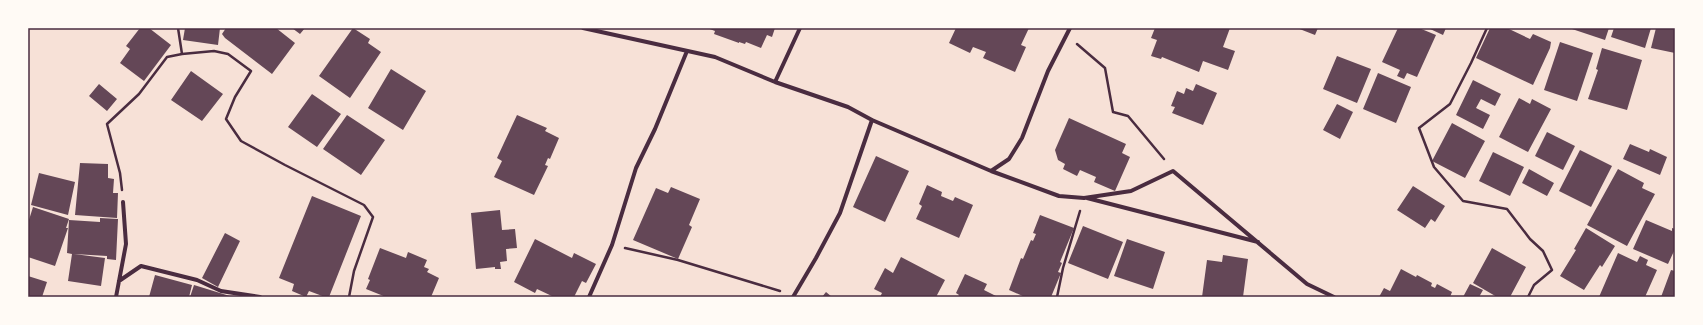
<svg xmlns="http://www.w3.org/2000/svg" width="1703" height="325" font-family="Ubuntu,sans-serif">
	<style>
		.building { fill: #644757 }
		.lines { fill: none; stroke-linecap: round; stroke-linejoin: round }
		.path { stroke: #4a2c40; stroke-width: 2.5 }
		.minor { stroke: #4a2c40; stroke-width: 4 }
		.neatline { fill: none; stroke: #4a2c40; stroke-width: 1.5 }
	</style>
	<rect width="100%" height="100%" fill="#f7e1d7"/>
	<path class="building" d="M140,28H149L171,45L144,81L120,63L130,49L126,46Z
		M185,28H220L218,45L183,40Z
		M226,28H276L295,43L272,74L225,38L222,34Z
		M292,28H305L300,34Z
		M353,28L370,39L368,43L381,52L350,98L319,76Z
		M707,28H775L772,37L767,35L761,48L746,42L745,44L739,42V43L714,34L715,31Z
		M956,28H1029L1021,45L1026,47L1015,72L983,58L986,52L973,47L970,53L949,43Z
		M1155,28H1230L1223,47L1235,51L1228,70L1203,61L1199,72L1162,57L1161,59L1151,56L1157,40L1151,38Z
		M1297,28H1318L1315,35Z
		M1398,28H1419L1436,35L1417,77L1407,73L1404,79L1397,76L1400,70L1382,62Z
		M1428,28H1446L1443,35Z
		M1490,28H1507L1530,39L1533,34L1551,42L1550,48L1533,85L1476,58Z
		M1569,28H1609L1605,40Z
		M1614,28H1651L1645,48L1611,37Z
		M1656,28H1675V53L1651,48Z
		M1560,42L1593,53L1577,101L1544,90Z
		M1602,48L1642,60L1627,110L1588,99L1598,70L1596,69Z
		M1337,56L1371,69L1357,103L1323,89Z
		M391,69L426,91L403,130L368,108Z
		M191,71L223,94L202,121L171,100Z
		M1378,73L1411,87L1396,123L1363,109Z
		M1473,80L1501,94L1495,106L1481,99L1476,108L1490,115L1483,129L1456,115Z
		M99,84L117,99L107,111L89,96Z
		M1196,84L1217,93L1203,125L1172,113L1175,107L1171,106L1177,91L1184,94L1186,88L1193,91Z
		M312,94L341,114L317,147L288,127Z
		M1519,98L1530,104L1532,99L1551,109L1528,152L1499,137Z
		M1337,104L1353,112L1340,139L1323,130Z
		M347,115L385,140L361,175L323,149Z
		M517,115L547,128L545,131L559,138L550,159L548,158L545,165L548,166L534,195L494,177L502,161L497,158Z
		M1069,118L1126,144L1122,153L1130,157L1115,191L1094,182L1096,177L1080,170L1077,176L1063,169L1065,164L1058,160L1055,150Z
		M1452,123L1485,141L1465,178L1432,161Z
		M1547,132L1575,146L1563,170L1535,156Z
		M1630,144L1649,152L1650,149L1667,157L1660,175L1623,159Z
		M1580,150L1612,166L1591,207L1559,191Z
		M1493,152L1524,167L1510,196L1479,181Z
		M876,156L909,171L885,222L853,207Z
		M80,163L108,164V178L114,179L113,193H118L117,218L75,215Z
		M1529,169L1554,183L1547,196L1522,183Z
		M1618,169L1644,183L1642,188L1655,194L1627,246L1587,225Z
		M39,173L75,182L68,215L31,205Z
		M927,185L942,192L941,196L953,201L955,197L973,205L959,238L916,219L922,206L919,204Z
		M1413,186L1445,206L1435,222L1431,219L1425,228L1397,210Z
		M671,187L700,199L689,225L692,227L678,259L633,240L656,188L668,193Z
		M312,196L361,216L329,297H325L309,291L306,297L292,291L294,284L279,278Z
		M33,207L69,219L66,228H68L55,266L28,257V223Z
		M500,210L502,230L515,229L517,248L506,249L507,261L500,262L501,269H495V267L476,269L471,213Z
		M1040,215L1074,228L1060,262L1062,263L1058,272L1061,273L1051,297H1025L1009,290L1021,258L1023,259L1031,240L1033,241L1036,234L1033,233Z
		M100,218L118,219L116,260L107,259V256L74,254L105,258L101,286L68,281L72,254L67,253L69,220L100,222Z
		M1646,220L1672,231V228L1675,229V249L1668,264L1633,249Z
		M1083,226L1123,242L1108,279L1068,263Z
		M1586,228L1615,246L1602,267L1600,265L1584,290L1560,276L1576,250L1574,249Z
		M225,233L240,241L218,287L202,278Z
		M535,239L572,258L574,253L596,264L586,283L582,281L574,297H554L537,289L535,293L514,282Z
		M1127,239L1165,252L1153,289L1114,276Z
		M380,248L406,258L408,252L427,260L424,267L429,269L427,272L439,278L431,297H386L366,289L370,280L368,279Z
		M1492,248L1526,267L1510,297H1497L1473,283Z
		M1618,253L1637,262L1640,256L1648,260L1646,265L1657,270L1645,297H1599Z
		M1223,255L1248,259L1243,297H1202L1207,260L1222,262Z
		M901,257L945,280L936,297H880L882,293L874,289L885,268L893,273Z
		M1401,269L1416,277L1417,275L1432,283L1431,286L1435,288L1437,284L1452,292L1450,297H1379L1384,288L1390,291Z
		M1671,270L1675,271V297H1661Z
		M965,274L987,284L984,290L998,297H958L959,295L956,293Z
		M155,275L192,285L189,297H149Z
		M28,276L47,282L42,297H28Z
		M1470,284L1483,290L1479,297H1463Z
		M194,285L233,297H190Z
		M826,292L832,297H822Z"/>
	<g class="lines">
		<path class="path" d="M1487,28L1471,63L1450,104L1419,128L1434,167L1463,201L1507,209L1530,239L1543,251L1552,270L1534,285L1528,297
			M1077,44L1105,68L1113,112L1128,116L1164,159
			M182,54L214,51L228,54L251,71L235,97L226,119L241,141L285,165L364,205L373,217L354,271L349,297
			M122,190L120,173L107,124L139,94L167,57L182,54L178,28
			M625,248L678,260L780,291
			M1057,297L1063,268L1080,211"/>
		<path class="minor" d="M583,28L715,57L775,82L848,107L872,120L991,171L1059,196L1084,198L1131,191L1173,171L1307,284L1334,297
			M775,82L800,28
			M991,171L1009,159L1022,138L1048,71L1070,28
			M1087,198L1258,242
			M119,281L141,266L197,280L221,291L260,297
			M116,297L126,244L123,202
			M589,297L612,245L636,168L655,129L687,51
			M793,297L816,258L840,213L872,120"/>
	</g>
	<rect width="1703" height="325" fill="none" stroke="#fffaf5" stroke-width="58"/>
	<rect x="29" y="29" width="1645" height="267" class="neatline"/>
</svg>
